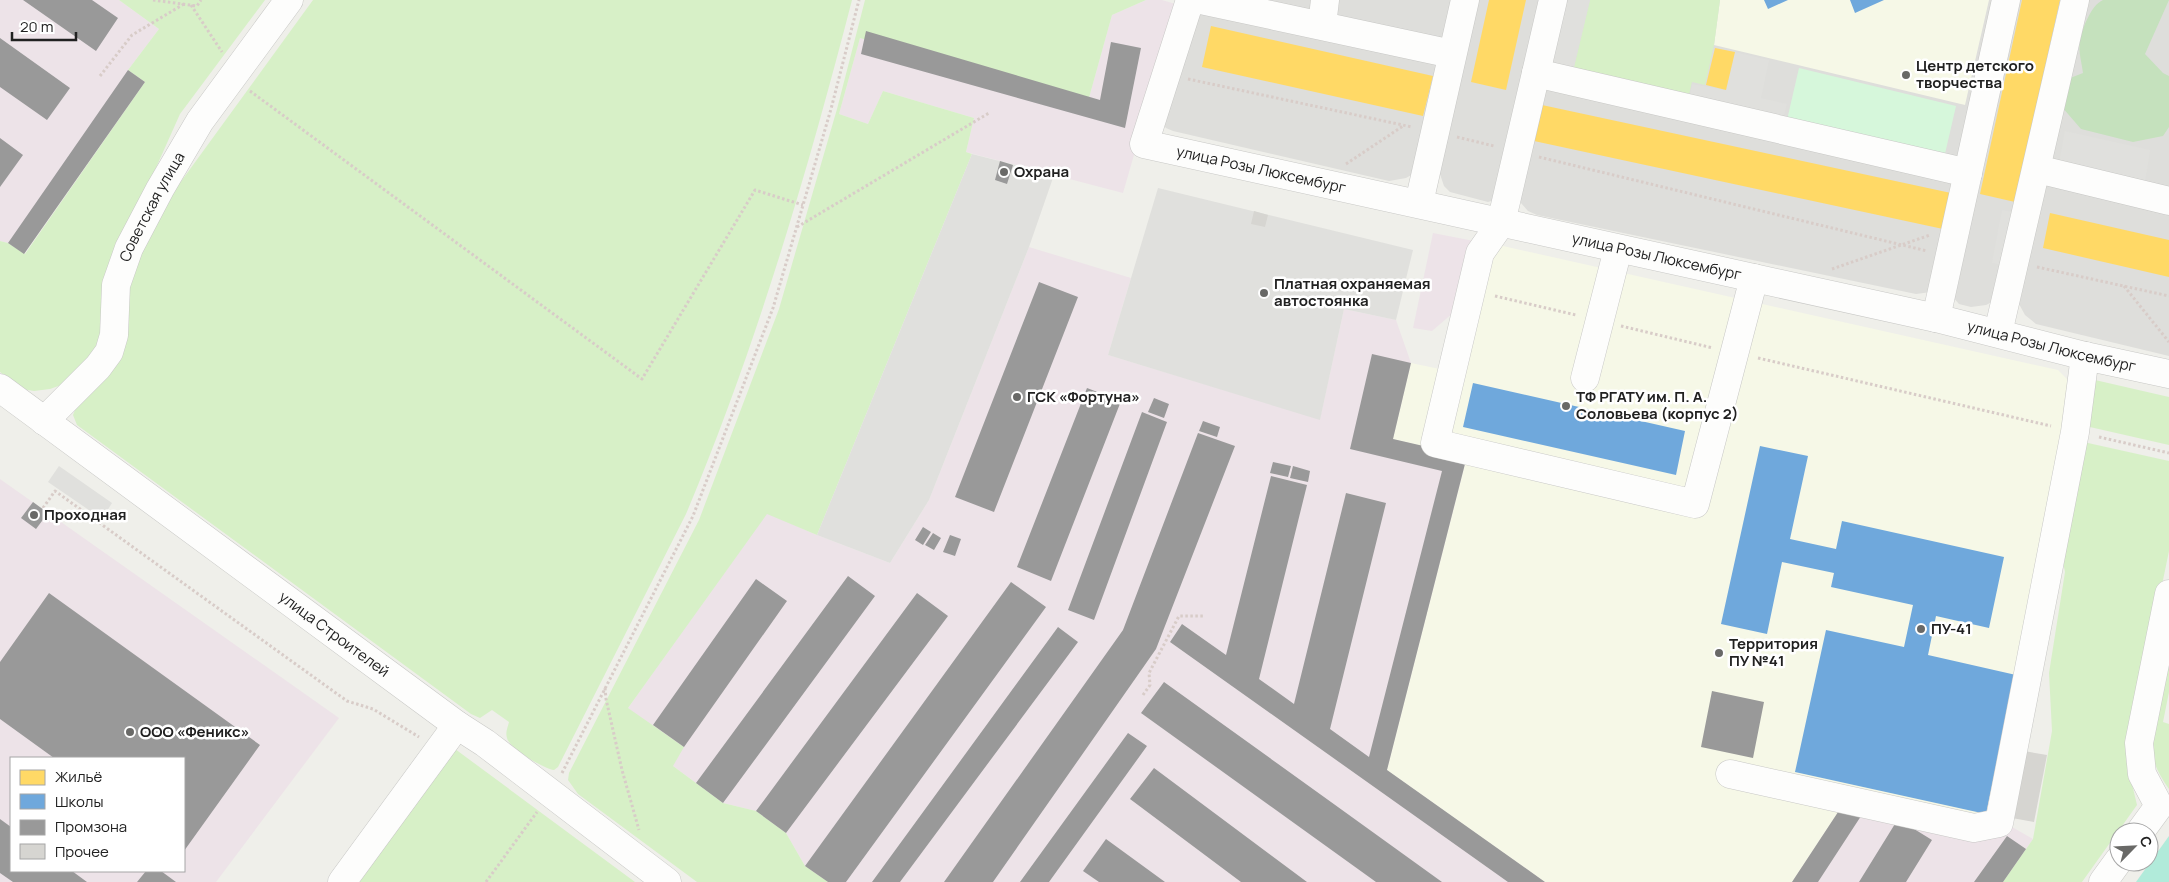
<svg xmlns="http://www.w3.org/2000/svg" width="2169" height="882" font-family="Manrope,sans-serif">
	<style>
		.residential { fill: #dededb }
		.industrial { fill: #ede3e8; fill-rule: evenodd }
		.education { fill: #f6f8e7 }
		.grass { fill: #d7f0c7 }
		.forest { fill: #c5e1bd }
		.park { fill: #d6f7db }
		.pitch { fill: #b1ebda }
		.parking { fill: #e0e0dd }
		.homes { fill: #ffd966 }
		.schools { fill: #6fa8dc }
		.industry { fill: #999 }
		.building { fill: #d6d5d1 }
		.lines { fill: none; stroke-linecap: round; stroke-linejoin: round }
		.minor-casing { stroke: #c8c8c6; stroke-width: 29 }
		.path { stroke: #d8ccc8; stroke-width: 3; stroke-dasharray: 2.5 2.5; stroke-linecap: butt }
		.minor { stroke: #fdfdfc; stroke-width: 28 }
		.poi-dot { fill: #696967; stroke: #fff; stroke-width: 2 }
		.labels { text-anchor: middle; stroke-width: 5; stroke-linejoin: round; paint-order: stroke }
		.poi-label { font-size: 15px; font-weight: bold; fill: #212121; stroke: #fff; text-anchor: start }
		.street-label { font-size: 15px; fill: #212121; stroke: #fff }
	</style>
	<rect width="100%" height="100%" fill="#efefea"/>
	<path class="residential" d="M1199,0H2169V356L2036,324L2025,315L2019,304L1998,299L1986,305L1971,307L1959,304L1952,296L1931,292L1916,294L1537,215L1528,211L1521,203L1518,193L1488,202L1450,192L1444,186L1439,171L1413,174L1406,178L1389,181L1173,131L1166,128L1161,122Z"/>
	<path class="industrial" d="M0,0H119L159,29L128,70L145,82L24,254L8,243L0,241Z
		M1146,0H1162L1182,6L1138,141L1123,193L966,152L974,118L883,91L868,124L839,114L860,38L1087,105L1112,15Z
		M1433,233L1474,241L1460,307L1432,331L1413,328Z
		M1029,247L1131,278L1108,355L1320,419L1344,309L1396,320L1411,363L1393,439L1467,456L1387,770L1545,882H828L805,866L786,833L756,811L723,803L673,766L628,708L767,513L817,535L890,563L929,500Z
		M0,479L339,718L216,882H0ZM11,758H184V871H11Z
		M1844,803L1987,821L2012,827L2033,839L2003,882H1792Z"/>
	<path class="education" d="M1720,0H1989L1965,105L1714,45Z
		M1503,246L2058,370L2070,382L2073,397L1987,821L1844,803L1792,882H1545L1387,770L1467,457L1393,439L1411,363L1459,373L1495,247Z"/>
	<path class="grass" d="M119,0H265L180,114L104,284L101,339L98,349L61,385L50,389L34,391L22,389L0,372V241L8,243L25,254L145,82L128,70L159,29Z
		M313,0H852C807,174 756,347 686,514L558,767L554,770C544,769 509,748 507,738C505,732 508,727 509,722L492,710L480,718L471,714L77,425L73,415L140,253L169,198Z
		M865,0H1146L1112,15L1087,105L860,38L839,114L868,124L883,91L974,118L966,152L972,154L817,535L767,514L628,708L684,747L673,766L723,803L756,811L786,833L805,866L828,882H697L578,794L568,780L569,773L699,520L779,309L837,109Z
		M1590,0H1720L1714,45L1705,85L1692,82L1688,99L1573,71Z
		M2095,380L2169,397V445L2081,425Z
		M2079,441L2169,461V551L2126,759L2137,805L2082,882H2003L2033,839L2052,731L2049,673L2065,572L2059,542Z
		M2169,638V692L2163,722L2169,724V789C2162,779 2156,769 2153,758C2144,729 2163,669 2169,638Z
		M451,746L635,882H352Z"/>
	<path class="forest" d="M2103,0H2169L2145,54L2163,73L2169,76V127L2163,136L2133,142L2081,129L2062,107L2060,82L2083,73C2082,64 2078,51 2080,41C2082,29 2091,5 2103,0Z"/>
	<path class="park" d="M1799,68L1956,106L1944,158L1787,120Z"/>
	<path class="pitch" d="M2169,836V882H2136Z"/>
	<path class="parking" d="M1566,0H1590L1573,71L1550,65Z
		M1735,52L1769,60L1761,98L1787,104L1783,120L1689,100L1692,84L1726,90Z
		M2065,131L2150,150L2143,195L2057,174Z
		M972,154L1054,175L1029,247L929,500L890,563L817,535Z
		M1158,188L1413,250L1396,320L1344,309L1320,420L1108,355Z
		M2002,210L2019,213L2009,266L1992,263Z
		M59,466L112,503L102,519L48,482Z"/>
	<path class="homes" d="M1489,0H1526L1506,90L1471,82Z
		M2022,0H2060L2015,202L1980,194Z
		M1211,26L1433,76L1423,116L1202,67Z
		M1715,48L1735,52L1726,90L1706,85Z
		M1542,105L1951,193L1943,229L1534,141Z
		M2050,213L2169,240V277L2043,248Z"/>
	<path class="schools" d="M1764,0H1788L1768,9Z
		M1850,0H1884L1855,13Z
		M1473,383L1685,431L1676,475L1463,427Z
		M1760,446L1808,456L1790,539L1836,549L1842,521L2004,557L1989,628L1936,616L1928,655L2016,675L1986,814L1795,772L1826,630L1904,647L1913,605L1831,587L1834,573L1782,562L1767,634L1721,624Z"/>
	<path class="industry" d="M23,0H92L118,18L96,51Z
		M866,31L1100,100L1111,42L1141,48L1125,128L861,54Z
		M0,38L70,88L47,120L0,87Z
		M128,70L145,82L24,254L8,243Z
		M0,138L23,155L0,187Z
		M1000,161L1013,165L1007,184L995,180Z
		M1039,282L1078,297L994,512L955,497Z
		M1372,354L1411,363L1393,439L1467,456L1387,770L1545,882H1508L1170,642L1182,624L1226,655L1271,476L1307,485L1259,679L1294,704L1346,493L1386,503L1330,729L1369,757L1442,471L1350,449Z
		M1087,388L1121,401L1051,581L1017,567Z
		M1154,398L1169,404L1164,418L1148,412Z
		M1142,412L1167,422L1094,620L1068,610Z
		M1203,421L1220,427L1217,437L1199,431Z
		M1198,433L1235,446L1156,649L993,882H944L1123,630Z
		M1273,462L1291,466L1288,477L1270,473Z
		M1293,466L1310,471L1308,482L1290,478Z
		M33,502L48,513L36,529L21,518Z
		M923,527L931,532L923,545L915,540Z
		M933,533L941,538L934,550L925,545Z
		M950,535L961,539L955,556L943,552Z
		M848,576L875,596L723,803L696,783Z
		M756,579L787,601L684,747L653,725Z
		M1011,582L1046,607L846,882H828L805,866Z
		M49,593L260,745L184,851V758H54L0,719V662Z
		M917,593L948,616L786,833L756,811Z
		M1058,627L1078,642L900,882H872Z
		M1164,682L1331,802L1442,882H1376L1141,713Z
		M1712,691L1764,702L1753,758L1701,747Z
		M1128,733L1147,746L1049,882H1020Z
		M1154,768L1307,882H1241L1130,799Z
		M1844,803L1863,813L1818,882H1792Z
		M0,819L11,827V871H72L87,882H13L0,873Z
		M1898,819L1932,840L1906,882H1859Z
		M2007,836L2026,849L2003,882H1974Z
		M1106,839L1165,882H1099L1083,871Z
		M146,871H161L176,882H137Z"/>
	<path class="building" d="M1254,211L1268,215L1265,227L1251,224Z
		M2024,751L2047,755L2034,822L2012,818Z"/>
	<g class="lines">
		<g class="minor-casing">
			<g id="minor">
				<path id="s1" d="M1190,0L1144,144L1936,318L2085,356L2169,374"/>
				<path d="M1201,0L1452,54"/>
				<path d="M1553,0L1501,223L1480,253L1435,443L1695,504L1754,278"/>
				<path d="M1322,25L1325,0"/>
				<path d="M1536,73L1968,173"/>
				<path d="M2037,169L2169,201"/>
				<path d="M1419,203L1465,0"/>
				<path d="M1936,318L2006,0"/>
				<path d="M1998,333L2075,0"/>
				<path d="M1585,378L1618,249"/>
				<path id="s2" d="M0,388L457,725L485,743L667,882"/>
				<path id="s3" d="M44,421L98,367L109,352L114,335L116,285L129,248L160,189L200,121L289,0"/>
				<path d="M1730,774L1974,828L1999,823L2075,432L2085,356"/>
				<path d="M2140,832L2159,806L2142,774L2139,743L2169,594"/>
				<path d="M342,882L457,725"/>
				<path d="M2103,882L2119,860"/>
			</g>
		</g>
		<path class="path" d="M153,0L197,6L201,0
			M191,5L222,52
			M100,76L132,35L184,4
			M1188,79L1412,127
			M250,91L642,379L755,190L803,205
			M1457,137L1494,146
			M1539,157L1927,251
			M1346,164L1403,126
			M797,227L989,113
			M2037,267L2169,296
			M1832,269L1930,235
			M2124,286L2169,342
			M1495,296L1576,315
			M1621,326L1713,348
			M1758,358L2051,426
			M2099,437L2169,453
			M43,508L55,491L347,701L373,709L419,737
			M605,688L606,699L622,770L639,830
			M1143,695L1150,685L1149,673L1179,616H1203
			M562,773L693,516L773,308L831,109L859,0
			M486,882L537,812"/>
		<use href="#minor" class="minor"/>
	</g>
	<g class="poi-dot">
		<circle cx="1906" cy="75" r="5"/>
		<circle cx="1004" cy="172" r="5"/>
		<circle cx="1264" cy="293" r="5"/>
		<circle cx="1017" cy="397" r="5"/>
		<circle cx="1566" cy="406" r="5"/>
		<circle cx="34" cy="515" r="5"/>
		<circle cx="1921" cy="629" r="5"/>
		<circle cx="1719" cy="653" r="5"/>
		<circle cx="130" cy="732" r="5"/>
	</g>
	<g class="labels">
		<g class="poi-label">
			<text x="1916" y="71">Центр детского<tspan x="1916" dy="17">творчества</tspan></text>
			<text x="1014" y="177">Охрана</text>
			<text x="1274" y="289">Платная охраняемая<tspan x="1274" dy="17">автостоянка</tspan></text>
			<text x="1027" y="402">ГСК «Фортуна»</text>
			<text x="1576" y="402">ТФ РГАТУ им. П. А.<tspan x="1576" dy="17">Соловьева (корпус 2)</tspan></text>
			<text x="44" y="520">Проходная</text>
			<text x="1931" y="634">ПУ-41</text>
			<text x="1729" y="649">Территория<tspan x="1729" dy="17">ПУ №41</tspan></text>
			<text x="140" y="737">ООО «Феникс»</text>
		</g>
		<g class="street-label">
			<text dy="5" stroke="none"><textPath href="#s1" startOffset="271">улица Розы Люксембург</textPath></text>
			<text dy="5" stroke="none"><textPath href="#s3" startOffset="249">Советская улица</textPath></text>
			<text dy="5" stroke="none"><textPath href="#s1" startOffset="676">улица Розы Люксембург</textPath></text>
			<text dy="5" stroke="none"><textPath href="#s1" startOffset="1081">улица Розы Люксембург</textPath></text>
			<text dy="5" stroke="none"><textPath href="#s2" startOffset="415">улица Строителей</textPath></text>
		</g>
	</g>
	<rect x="10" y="757" width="175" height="115" fill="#ffffff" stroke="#a6a6a6"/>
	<rect x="20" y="770" width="25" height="15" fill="#ffd966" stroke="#a6a6a6"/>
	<text x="55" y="782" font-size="15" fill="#212121">Жильё</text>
	<rect x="20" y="794" width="25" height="15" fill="#6fa8dc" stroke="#a6a6a6"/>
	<text x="55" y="807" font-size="15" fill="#212121">Школы</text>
	<rect x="20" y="820" width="25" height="15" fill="#999999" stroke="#a6a6a6"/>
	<text x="55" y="832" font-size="15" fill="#212121">Промзона</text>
	<rect x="20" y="844" width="25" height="15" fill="#d6d5d1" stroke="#a6a6a6"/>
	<text x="55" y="857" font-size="15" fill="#212121">Прочее</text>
	<g transform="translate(2134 847) rotate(66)"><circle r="24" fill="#ffffff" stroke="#a6a6a6"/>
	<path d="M0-4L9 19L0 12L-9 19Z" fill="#696967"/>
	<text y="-8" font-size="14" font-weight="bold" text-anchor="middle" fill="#212121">С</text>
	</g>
	<path d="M12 32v8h64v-8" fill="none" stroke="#212121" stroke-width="2.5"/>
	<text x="20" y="32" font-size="15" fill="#212121" stroke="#ffffff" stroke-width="4" paint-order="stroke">20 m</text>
</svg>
